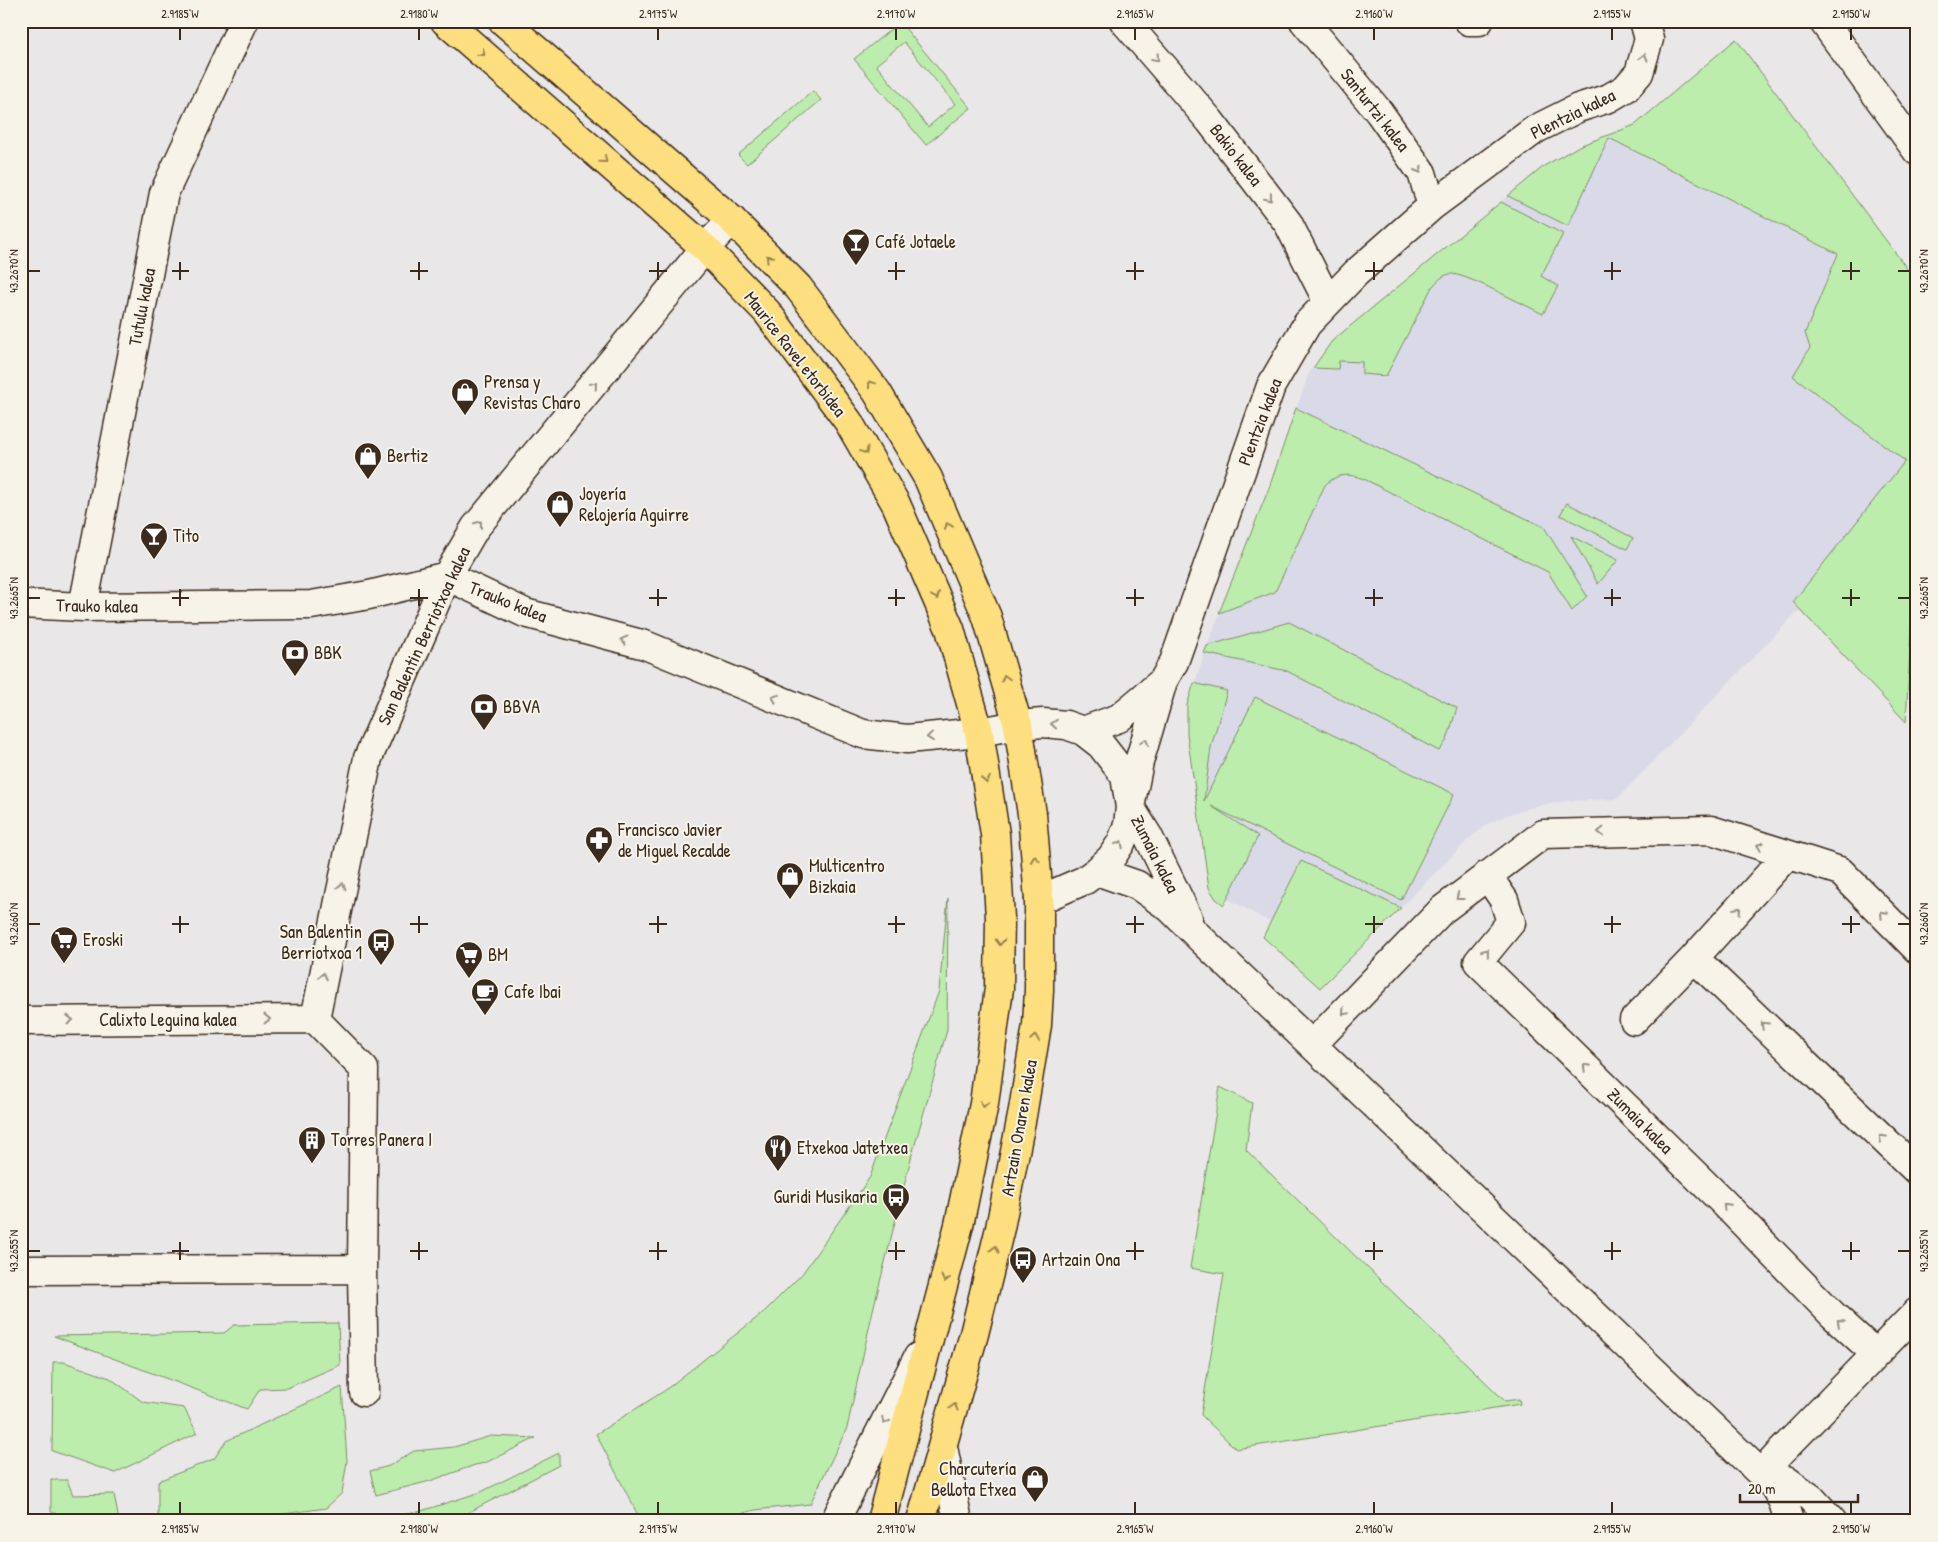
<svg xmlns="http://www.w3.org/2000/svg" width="1938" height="1542" font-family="'Patrick Hand',sans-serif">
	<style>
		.built { fill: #dad9e8 }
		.green { fill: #bcedad; stroke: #7c8c66; fill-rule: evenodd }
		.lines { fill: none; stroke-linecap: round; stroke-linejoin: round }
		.street-casing { stroke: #3b2a1e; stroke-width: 31 }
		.primary-casing { stroke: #3b2a1e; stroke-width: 31 }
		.street { stroke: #f7f3e8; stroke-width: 28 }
		.primary { stroke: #fddf80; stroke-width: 28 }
		.oneway { stroke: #9c844f }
		.oneway2 { stroke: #998e83 }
		.ticks { fill: none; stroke: #3b2a1e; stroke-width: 2 }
		.labels { text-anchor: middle; stroke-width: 4; stroke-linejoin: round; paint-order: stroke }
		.street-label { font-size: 18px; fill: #3b2a1e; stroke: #f7f3e8 }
		.poi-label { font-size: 18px; fill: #3b2a1e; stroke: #f7f3e8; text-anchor: start }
		.neatline { fill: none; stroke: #3b2a1e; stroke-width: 2 }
		.ticks-label { font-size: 12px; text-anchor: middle; fill: #3b2a1e }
	</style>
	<rect width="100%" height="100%" fill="#eae7e8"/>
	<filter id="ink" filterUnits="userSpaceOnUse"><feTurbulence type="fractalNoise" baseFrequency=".02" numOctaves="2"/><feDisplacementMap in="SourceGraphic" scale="10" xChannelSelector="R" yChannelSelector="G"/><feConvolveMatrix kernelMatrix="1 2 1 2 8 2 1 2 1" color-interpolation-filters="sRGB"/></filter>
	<g filter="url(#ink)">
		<path class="built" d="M1736,39L1917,282V518L1906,722L1799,610L1617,799L1568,801L1540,805L1507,815L1487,824L1467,841L1320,988L1263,937L1270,922L1228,899L1224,905L1216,899L1209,888L1187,734V705L1210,638L1269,488L1309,373L1332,341L1544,166L1579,146L1635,125Z"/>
		<path class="green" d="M900,22L971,108L926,145L854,59ZM904,42L955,104L928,127L876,65Z
			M1736,39L1917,282V518L1906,722L1793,602L1905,461L1793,376L1810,348L1805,333L1838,254L1609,138L1568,226L1508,196L1544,166L1579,146L1635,125Z
			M813,91L821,100L747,164L738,155Z
			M1501,202L1563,234L1541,276L1558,286L1543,314C1528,307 1463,272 1450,274C1442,275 1437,282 1432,287L1386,376L1362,374V362L1339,361L1338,369L1313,368L1332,341Z
			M1296,408L1544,527L1587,596L1572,611L1548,572L1366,480C1350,473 1338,473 1325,485L1275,592L1219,613L1269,488Z
			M1567,503L1633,538L1627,549L1560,515Z
			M1571,536L1618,560L1598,584Z
			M1289,622L1457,708L1447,740L1439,751L1287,671L1204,653L1207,646Z
			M1194,683L1227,691L1211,747L1204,801L1255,697L1454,794L1401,900L1211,806L1258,836L1224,905L1216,899L1209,888L1187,734V705Z
			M1301,861L1401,908L1320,988L1263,937Z
			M948,898L947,1030L910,1162L873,1310L847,1428L810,1504L755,1510L713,1521H641L596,1434L664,1391L763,1313L802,1274L870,1177L939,991Z
			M1220,1087L1252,1103L1246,1150L1505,1401L1519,1399L1520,1404L1236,1449L1201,1415L1224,1274L1190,1268Z
			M338,1323L340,1365L287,1388L260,1389L247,1409L54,1336L224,1333L234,1325Z
			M53,1362H64L110,1378L143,1402L184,1408L197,1433L115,1473L52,1451Z
			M342,1387L347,1461L342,1493L326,1508L232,1521H158V1481L214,1459L226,1441Z
			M491,1436L536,1438L485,1463L475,1465L430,1481L376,1495L370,1471L389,1466L414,1451L454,1447Z
			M559,1453V1465L452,1521H366L418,1512L481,1492Z
			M51,1480H67L73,1495L114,1494L119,1521H84L51,1512Z"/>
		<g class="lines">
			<g class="street-casing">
				<path id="street" d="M1124,21L1210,121L1288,223L1328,302
					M1304,21L1379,112L1422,173L1432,206
					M1469,21H1479
					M1823,21L1917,151
					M21,604L83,607L311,605L369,595L447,576L525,613L645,645L863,734L907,739L979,732L1018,725L1043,723L1066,725L1083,731L1101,745L1125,776L1130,807L1128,825L1121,843L1111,858L1097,871L1085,880L1039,900
					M83,607L164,193L244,21
					M1163,681L1139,762L1130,807L1148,836L1188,918
					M1083,731L1119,718L1163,681L1174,662L1271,386L1307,324L1356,273L1432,206L1536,129L1578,108L1609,98L1626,88L1639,73L1649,39L1644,21
					M1787,855L1694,958L1917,1171
					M1097,871L1137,885L1170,908L1199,937L1774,1486L1783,1502L1789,1521
					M1487,875L1504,900L1511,922L1478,962L1722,1201L1833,1315L1876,1354
					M315,1019L368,758L447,576L475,528L705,248L732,220
					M315,1019L364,1069L362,1269L364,1392
					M1634,1020L1694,958
					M21,1021L315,1019
					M1312,1045L1442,910L1543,834L1711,830L1840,871L1917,949
					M21,1270L362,1269
					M943,1447L958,1521
					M1761,1474L1778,1455L1917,1312
					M1763,1474L1786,1480L1811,1498L1832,1521
					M835,1521L918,1357"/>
			</g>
			<g class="primary-casing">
				<path id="primary" d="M445,21L705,248L767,312L848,421L896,504L950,629L979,732L995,834L1000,918L999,988L984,1104L959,1225L881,1521
					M503,21L732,220L798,287L877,392L928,478L987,617L1018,725L1032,814L1039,900V990L1037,1025L1022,1116L1000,1228L974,1334L921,1521"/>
			</g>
			<use href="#street" class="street"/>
			<use href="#primary" class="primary"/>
		</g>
		<defs><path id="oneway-chevron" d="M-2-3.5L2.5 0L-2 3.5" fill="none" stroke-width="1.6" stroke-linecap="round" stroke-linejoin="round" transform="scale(1.25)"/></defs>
		<g class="oneway">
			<use href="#oneway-chevron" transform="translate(482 53) rotate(41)"/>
			<use href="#oneway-chevron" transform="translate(604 160) rotate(41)"/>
			<use href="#oneway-chevron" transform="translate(769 258) rotate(-134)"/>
			<use href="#oneway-chevron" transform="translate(871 384) rotate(-127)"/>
			<use href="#oneway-chevron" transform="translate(865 451) rotate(59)"/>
			<use href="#oneway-chevron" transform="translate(948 526) rotate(-113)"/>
			<use href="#oneway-chevron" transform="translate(936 596) rotate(67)"/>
			<use href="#oneway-chevron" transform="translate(1005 678) rotate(-106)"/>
			<use href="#oneway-chevron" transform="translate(986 780) rotate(81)"/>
			<use href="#oneway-chevron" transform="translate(1035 859) rotate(-95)"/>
			<use href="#oneway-chevron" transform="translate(1000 942) rotate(91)"/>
			<use href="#oneway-chevron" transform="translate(1035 1038) rotate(-81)"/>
			<use href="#oneway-chevron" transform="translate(984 1104) rotate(99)"/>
			<use href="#oneway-chevron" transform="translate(995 1249) rotate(-76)"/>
			<use href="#oneway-chevron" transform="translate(945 1279) rotate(105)"/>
			<use href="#oneway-chevron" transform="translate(954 1407) rotate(-75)"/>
		</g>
		<g class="oneway2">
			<use href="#oneway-chevron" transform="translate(1644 57) rotate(-74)"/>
			<use href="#oneway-chevron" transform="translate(1156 58) rotate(49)"/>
			<use href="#oneway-chevron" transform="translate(1419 170) rotate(60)"/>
			<use href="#oneway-chevron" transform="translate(1269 198) rotate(52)"/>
			<use href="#oneway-chevron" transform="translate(594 385) rotate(-50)"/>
			<use href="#oneway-chevron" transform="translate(479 524) rotate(-52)"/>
			<use href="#oneway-chevron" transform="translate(624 640) rotate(-165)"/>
			<use href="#oneway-chevron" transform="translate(775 698) rotate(-158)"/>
			<use href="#oneway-chevron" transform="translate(1054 724) rotate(-175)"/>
			<use href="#oneway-chevron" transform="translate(930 737) rotate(174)"/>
			<use href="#oneway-chevron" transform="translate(1145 742) rotate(-74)"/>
			<use href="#oneway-chevron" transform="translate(1601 832) rotate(179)"/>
			<use href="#oneway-chevron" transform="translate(1120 844) rotate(-62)"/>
			<use href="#oneway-chevron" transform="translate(1760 846) rotate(-161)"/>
			<use href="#oneway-chevron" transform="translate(342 886) rotate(-78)"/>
			<use href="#oneway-chevron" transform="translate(1459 897) rotate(142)"/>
			<use href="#oneway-chevron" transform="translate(1738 910) rotate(-48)"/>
			<use href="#oneway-chevron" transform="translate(1883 914) rotate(-135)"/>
			<use href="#oneway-chevron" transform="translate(1486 952) rotate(-51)"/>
			<use href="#oneway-chevron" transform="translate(323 976) rotate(-79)"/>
			<use href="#oneway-chevron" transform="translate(1345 1012) rotate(133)"/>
			<use href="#oneway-chevron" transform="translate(267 1019)"/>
			<use href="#oneway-chevron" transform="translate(70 1020)"/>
			<use href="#oneway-chevron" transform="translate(1764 1025) rotate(-136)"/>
			<use href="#oneway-chevron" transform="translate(1586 1067) rotate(-135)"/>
			<use href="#oneway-chevron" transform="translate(1882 1138) rotate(-136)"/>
			<use href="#oneway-chevron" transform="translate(1726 1206) rotate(-134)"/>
			<use href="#oneway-chevron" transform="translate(1840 1322) rotate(-138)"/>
			<use href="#oneway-chevron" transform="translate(885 1421) rotate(117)"/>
		</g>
	</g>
	<path class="ticks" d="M180,28V40M419,28V40M658,28V40M896,28V40M1135,28V40M1374,28V40M1612,28V40M1851,28V40M180,262V280M419,262V280M658,262V280M896,262V280M1135,262V280M1374,262V280M1612,262V280M1851,262V280M28,271H40M172,271H189M410,271H428M649,271H667M888,271H905M1126,271H1144M1365,271H1383M1604,271H1621M1842,271H1860M1898,271H1910M180,589V606M419,589V606M658,589V606M896,589V606M1135,589V606M1374,589V606M1612,589V606M1851,589V606M28,598H40M172,598H189M410,598H428M649,598H667M888,598H905M1126,598H1144M1365,598H1383M1604,598H1621M1842,598H1860M1898,598H1910M180,916V933M419,916V933M658,916V933M896,916V933M1135,916V933M1374,916V933M1612,916V933M1851,916V933M28,924H40M172,924H189M410,924H428M649,924H667M888,924H905M1126,924H1144M1365,924H1383M1604,924H1621M1842,924H1860M1898,924H1910M180,1242V1260M419,1242V1260M658,1242V1260M896,1242V1260M1135,1242V1260M1374,1242V1260M1612,1242V1260M1851,1242V1260M28,1251H40M172,1251H189M410,1251H428M649,1251H667M888,1251H905M1126,1251H1144M1365,1251H1383M1604,1251H1621M1842,1251H1860M1898,1251H1910M180,1502V1514M419,1502V1514M658,1502V1514M896,1502V1514M1135,1502V1514M1374,1502V1514M1612,1502V1514M1851,1502V1514"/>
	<defs>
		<g id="bar-pin" transform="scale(1.4375)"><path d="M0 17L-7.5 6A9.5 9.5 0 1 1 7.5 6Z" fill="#3b2a1e" stroke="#f7f3e8"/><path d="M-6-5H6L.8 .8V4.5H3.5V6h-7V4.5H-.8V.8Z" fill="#fff"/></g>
		<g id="shop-pin" transform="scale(1.4375)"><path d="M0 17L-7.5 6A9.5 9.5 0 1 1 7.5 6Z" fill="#3b2a1e" stroke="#f7f3e8"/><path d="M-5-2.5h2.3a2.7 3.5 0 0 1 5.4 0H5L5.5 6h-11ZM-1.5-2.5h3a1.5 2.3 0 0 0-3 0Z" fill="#fff"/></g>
		<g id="bank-pin" transform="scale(1.4375)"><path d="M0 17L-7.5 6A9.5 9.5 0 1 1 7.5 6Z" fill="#3b2a1e" stroke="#f7f3e8"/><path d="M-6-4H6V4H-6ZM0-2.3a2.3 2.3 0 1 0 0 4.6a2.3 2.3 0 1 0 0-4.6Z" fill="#fff"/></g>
		<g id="pharmacy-pin" transform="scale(1.4375)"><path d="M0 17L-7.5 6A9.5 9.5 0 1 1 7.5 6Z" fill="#3b2a1e" stroke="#f7f3e8"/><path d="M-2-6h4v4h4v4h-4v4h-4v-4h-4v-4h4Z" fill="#fff"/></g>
		<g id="supermarket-pin" transform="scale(1.4375)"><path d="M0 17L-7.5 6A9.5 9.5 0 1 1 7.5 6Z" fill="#3b2a1e" stroke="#f7f3e8"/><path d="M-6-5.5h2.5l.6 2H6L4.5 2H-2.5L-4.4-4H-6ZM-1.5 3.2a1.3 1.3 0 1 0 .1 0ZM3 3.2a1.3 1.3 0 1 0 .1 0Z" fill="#fff"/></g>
		<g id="bus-pin" transform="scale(1.4375)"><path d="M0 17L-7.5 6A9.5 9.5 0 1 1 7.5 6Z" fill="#3b2a1e" stroke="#f7f3e8"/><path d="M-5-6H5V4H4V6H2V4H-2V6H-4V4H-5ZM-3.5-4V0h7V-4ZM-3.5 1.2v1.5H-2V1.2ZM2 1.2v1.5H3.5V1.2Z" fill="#fff"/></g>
		<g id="cafe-pin" transform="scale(1.4375)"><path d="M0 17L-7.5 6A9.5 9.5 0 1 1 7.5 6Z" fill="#3b2a1e" stroke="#f7f3e8"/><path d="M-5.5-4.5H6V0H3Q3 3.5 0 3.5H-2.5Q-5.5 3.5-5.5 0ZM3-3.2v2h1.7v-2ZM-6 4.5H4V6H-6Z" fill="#fff"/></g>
		<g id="building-pin" transform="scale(1.4375)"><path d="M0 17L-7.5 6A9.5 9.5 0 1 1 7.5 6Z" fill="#3b2a1e" stroke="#f7f3e8"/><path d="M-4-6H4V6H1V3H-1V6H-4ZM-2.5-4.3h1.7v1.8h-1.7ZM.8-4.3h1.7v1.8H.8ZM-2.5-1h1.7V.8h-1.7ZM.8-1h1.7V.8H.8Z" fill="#fff"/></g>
		<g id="restaurant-pin" transform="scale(1.4375)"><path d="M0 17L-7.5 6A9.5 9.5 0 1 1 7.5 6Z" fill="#3b2a1e" stroke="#f7f3e8"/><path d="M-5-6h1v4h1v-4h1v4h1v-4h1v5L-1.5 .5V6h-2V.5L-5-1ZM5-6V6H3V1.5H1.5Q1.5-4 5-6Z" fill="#fff"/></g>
	</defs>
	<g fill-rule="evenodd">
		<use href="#bar-pin" x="856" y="242"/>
		<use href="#shop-pin" x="465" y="392"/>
		<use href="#shop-pin" x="368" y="456"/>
		<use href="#shop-pin" x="560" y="504"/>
		<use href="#bar-pin" x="154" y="536"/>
		<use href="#bank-pin" x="295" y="653"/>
		<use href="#bank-pin" x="484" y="707"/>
		<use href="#pharmacy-pin" x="599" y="840"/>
		<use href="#shop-pin" x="790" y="876"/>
		<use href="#supermarket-pin" x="64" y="940"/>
		<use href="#bus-pin" x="381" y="942"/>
		<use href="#supermarket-pin" x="469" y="955"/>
		<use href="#cafe-pin" x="485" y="992"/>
		<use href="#building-pin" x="312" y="1140"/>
		<use href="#restaurant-pin" x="778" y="1148"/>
		<use href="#bus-pin" x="896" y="1197"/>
		<use href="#bus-pin" x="1023" y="1260"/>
		<use href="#shop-pin" x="1035" y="1479"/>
	</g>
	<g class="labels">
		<g class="street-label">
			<text transform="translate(1375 110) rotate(52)" y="6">Santurtzi kalea</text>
			<text transform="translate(1573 114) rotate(-26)" y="6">Plentzia kalea</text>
			<text transform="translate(1236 155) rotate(52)" y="6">Bakio kalea</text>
			<text transform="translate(142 307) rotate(-79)" y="6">Tutulu kalea</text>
			<text transform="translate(795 354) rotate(52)" y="6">Maurice Ravel etorbidea</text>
			<text transform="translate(1260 422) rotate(-69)" y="6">Plentzia kalea</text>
			<text transform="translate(508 602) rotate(22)" y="6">Trauko kalea</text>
			<text transform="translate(97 606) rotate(1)" y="6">Trauko kalea</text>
			<text transform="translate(424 636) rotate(-65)" y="6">San Balentin Berriotxoa kalea</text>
			<text transform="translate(1155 854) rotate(63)" y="6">Zumaia kalea</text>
			<text x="168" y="1026">Calixto Leguina kalea</text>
			<text transform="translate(1640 1121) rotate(45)" y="6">Zumaia kalea</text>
			<text transform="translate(1019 1128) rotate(-80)" y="6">Artzain Onaren kalea</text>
		</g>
		<g class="poi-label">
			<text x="875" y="248">Café Jotaele</text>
			<text x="484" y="388">Prensa y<tspan x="484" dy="21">Revistas Charo</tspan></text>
			<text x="387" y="462">Bertiz</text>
			<text x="579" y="500">Joyería<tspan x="579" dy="21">Relojería Aguirre</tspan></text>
			<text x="173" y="542">Tito</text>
			<text x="314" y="659">BBK</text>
			<text x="503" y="713">BBVA</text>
			<text x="618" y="836">Francisco Javier<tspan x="618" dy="21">de Miguel Recalde</tspan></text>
			<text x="809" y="872">Multicentro<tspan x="809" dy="21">Bizkaia</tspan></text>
			<text x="362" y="938" text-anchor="end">San Balentin<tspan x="362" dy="21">Berriotxoa 1</tspan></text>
			<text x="83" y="946">Eroski</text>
			<text x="488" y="961">BM</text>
			<text x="504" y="998">Cafe Ibai</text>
			<text x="331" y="1146">Torres Panera I</text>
			<text x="797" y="1154">Etxekoa Jatetxea</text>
			<text x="877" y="1203" text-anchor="end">Guridi Musikaria</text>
			<text x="1042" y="1266">Artzain Ona</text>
			<text x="1016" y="1475" text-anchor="end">Charcutería<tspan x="1016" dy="21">Bellota Etxea</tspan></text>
		</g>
	</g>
	<rect width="1938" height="1542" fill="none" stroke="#f7f3e8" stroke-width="55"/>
	<path d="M1740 1494v8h118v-8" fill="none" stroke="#3b2a1e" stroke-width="2.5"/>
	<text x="1748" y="1494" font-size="15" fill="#3b2a1e" stroke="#f7f3e8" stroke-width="4" paint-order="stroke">20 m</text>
	<rect x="28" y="28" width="1882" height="1486" class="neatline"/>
	<g class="ticks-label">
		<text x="180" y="18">2.9185°W</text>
		<text x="419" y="18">2.9180°W</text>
		<text x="658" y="18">2.9175°W</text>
		<text x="896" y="18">2.9170°W</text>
		<text x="1135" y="18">2.9165°W</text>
		<text x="1374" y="18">2.9160°W</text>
		<text x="1612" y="18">2.9155°W</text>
		<text x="1851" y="18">2.9150°W</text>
		<text transform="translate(14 271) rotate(-90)" y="4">43.2670°N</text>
		<text transform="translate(1924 271) rotate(-90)" y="4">43.2670°N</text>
		<text transform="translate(14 598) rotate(-90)" y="4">43.2665°N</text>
		<text transform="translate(1924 598) rotate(-90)" y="4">43.2665°N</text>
		<text transform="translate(14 924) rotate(-90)" y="4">43.2660°N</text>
		<text transform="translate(1924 924) rotate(-90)" y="4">43.2660°N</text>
		<text transform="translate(14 1251) rotate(-90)" y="4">43.2655°N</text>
		<text transform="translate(1924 1251) rotate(-90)" y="4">43.2655°N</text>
		<text x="180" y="1533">2.9185°W</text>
		<text x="419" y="1533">2.9180°W</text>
		<text x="658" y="1533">2.9175°W</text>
		<text x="896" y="1533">2.9170°W</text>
		<text x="1135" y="1533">2.9165°W</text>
		<text x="1374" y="1533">2.9160°W</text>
		<text x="1612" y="1533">2.9155°W</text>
		<text x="1851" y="1533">2.9150°W</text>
	</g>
</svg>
